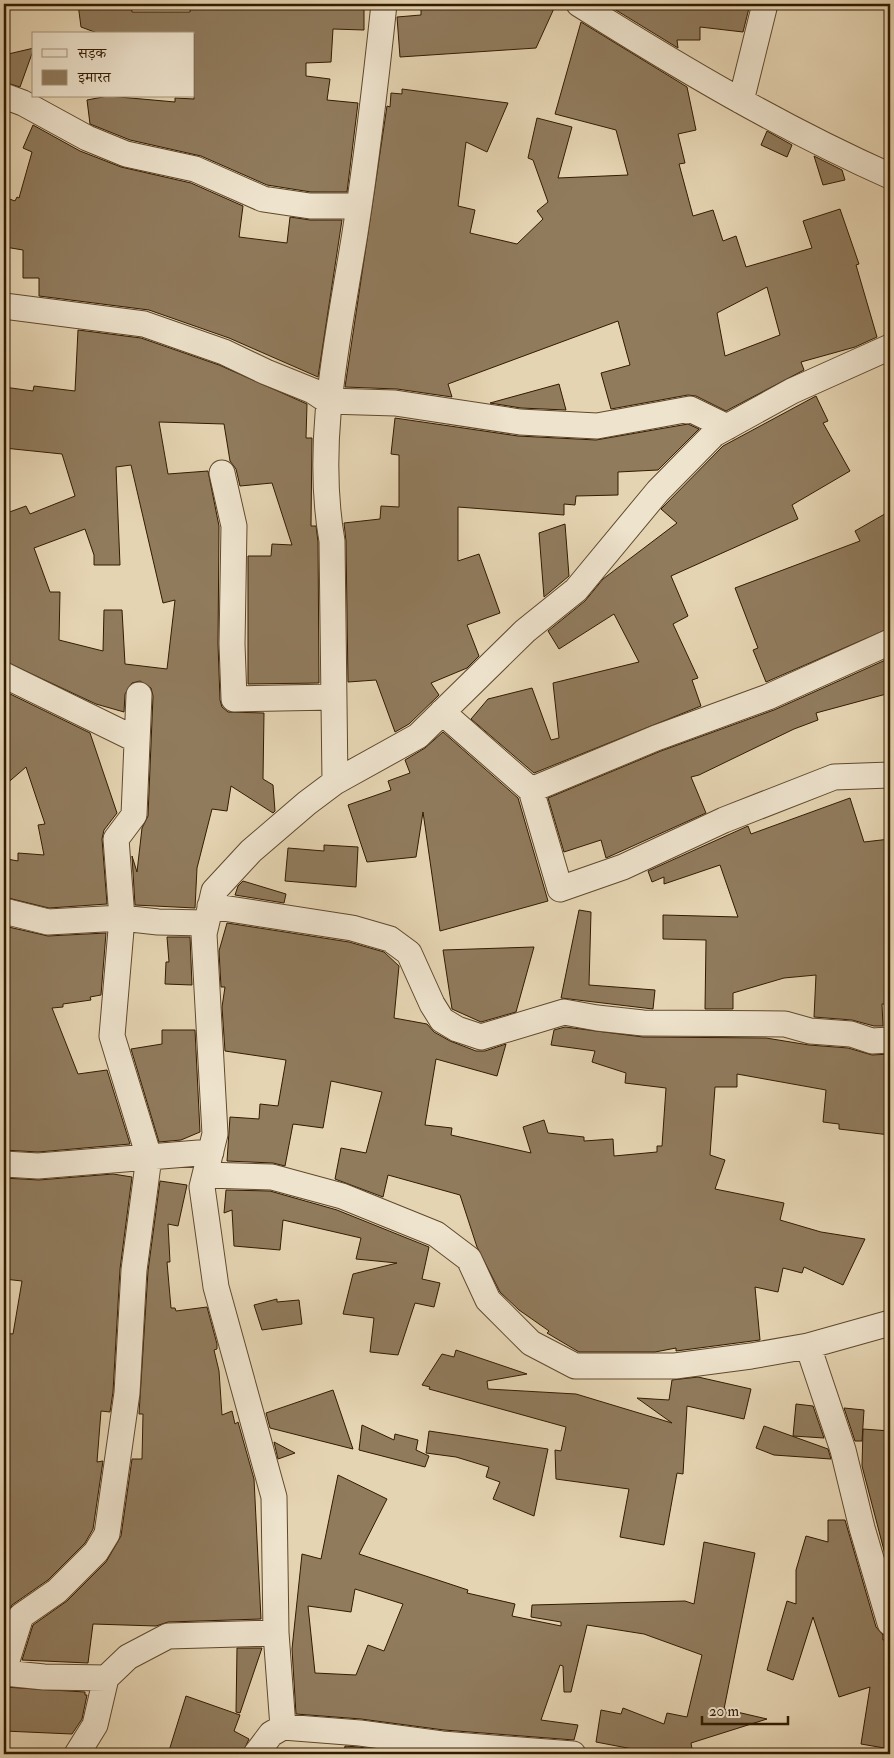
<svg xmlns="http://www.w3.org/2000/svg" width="894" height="1758" viewBox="0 0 894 1758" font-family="'IM FELL Double Pica','Noto Serif Devanagari',serif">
<rect width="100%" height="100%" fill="#e5d4b2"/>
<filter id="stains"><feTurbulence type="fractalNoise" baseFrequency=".004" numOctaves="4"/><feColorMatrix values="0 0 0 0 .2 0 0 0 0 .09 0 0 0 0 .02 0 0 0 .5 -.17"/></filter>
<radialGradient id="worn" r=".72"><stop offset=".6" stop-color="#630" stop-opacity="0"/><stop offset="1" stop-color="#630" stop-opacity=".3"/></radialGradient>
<path fill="#907b5d" stroke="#331b00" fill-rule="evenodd" d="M78,4H131L132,12H190L191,4H306L364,7V30L333,29L331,62L306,63V76L330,79L327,100L358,103L347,192H311L267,185L201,156L130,140L90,124L87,100L108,96L175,102V98L194,99V34H100L81,27Z
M421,4H556L536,48L400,57L397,17L421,15Z
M606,4H750L743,32L700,27V40H677L678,48Z
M581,22L687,87L696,130L678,134L685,163L679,164L693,216L713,210L723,241L736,236L746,267L812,248L803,221L840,209L859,264L856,265L877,337L855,347L801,362L804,370L726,411L696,396L688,395L611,409L601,373L630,365L618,321L448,384L452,397L397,389L345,387L387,106L390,107L391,93L402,94V89L508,103L487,152L466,142L458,206L475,210L470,233L517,244L543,219L537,211L548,202L533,160L528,158L537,118L572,127L558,178L628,175L616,130L555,114ZM767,287L780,335L725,356L717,313Z
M34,48L20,87L4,82V55Z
M33,125L80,151L121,167L191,183L243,206L239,237L287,243L290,217L310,220H342L318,377L229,338L149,310L39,296V278H23V250L5,247L9,222L4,220V197L15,201L17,197L19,198L32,152L23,148Z
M767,131L792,145L787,157L761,145Z
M814,156L842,170L845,180L823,185Z
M78,330L141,338L219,365L307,404L306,438H312L311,526H316L318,542L319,683L248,684V556H271L272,544L292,545L272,483L240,486L236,469L230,461L224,424L159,422L168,474L208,471L219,526L218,644L220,700L222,707L228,712L264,713L263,779L273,785L275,811L273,813L231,786L227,811L212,809L197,868L195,908L135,905L132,856L137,872L142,828L148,816L153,696L151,688L140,681L132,683L125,694L124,712L96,704L4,661V514L26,506L30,514L75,496L62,454L4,448V387L33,391L34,386L75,391ZM131,465L163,603L175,600L167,669L125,664L122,610H104L103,651L59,640L60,592H50L34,548L85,529L94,555V565H120L116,467Z
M559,384L566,410L521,408L490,403Z
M816,396L828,421L823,423L850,471L792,505L798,519L671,576L688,616L673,624L698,678L692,680L701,706L534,773L471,719L488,699L532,688L551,740L559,738L553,683L639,662L614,614L559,649L548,631L585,601L603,579L677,523L661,509L723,446Z
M395,418L518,436L596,440L688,424L699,429L658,470L618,472V495L576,496L575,505L564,504V515L458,507V561L479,554L500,613L467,625L479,656L467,668L431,683L439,695L409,724L395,732L376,680L348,682L346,541L344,523L380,519L381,506L399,507V455L391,454Z
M890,511V628L766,682L753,650L758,648L735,588L860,541L855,531Z
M565,524L569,576L544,597L539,533Z
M890,658V693L816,713L818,720L794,729L699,775L691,777L706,813L606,858L601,840L564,852L548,798L661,751L774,710Z
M4,691L90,733L117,813L104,830L102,839L107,904L49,908L4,897L7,859L18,861V853L44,855L38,825L45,824L26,767L4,786Z
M443,732L518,798L548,901L440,931L423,812L416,857L367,862L348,805L391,790L388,781L410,773L405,760L425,748Z
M850,798L864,842L890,839V1004H882L883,1026H874L852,1020L814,1017L816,975L784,978L733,993V1009H705L706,940L663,939V915L738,917L720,865L664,884V877L652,882L648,871L748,826L751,834Z
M324,845L358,847L356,887L285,881L288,848L324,851Z
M243,881L286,894L284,903L235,895L238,886Z
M579,910L591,912L589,985L655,990L653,1009L561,998Z
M227,923L349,942L384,952L399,966L394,1018L427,1024L434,1032L450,1041L476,1051H485L506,1044L497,1076L436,1059L425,1125L452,1128L451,1135L531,1153L523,1127L544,1120L548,1133L584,1137V1141L613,1139L614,1156L657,1152V1146H662L666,1088L625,1083L626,1073L592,1062L595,1051L551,1045L554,1030L565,1027L643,1037L766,1038L809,1045L848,1048L872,1055L890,1054V1135L839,1129V1124L823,1122L826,1090L737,1074V1087H715L710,1155L725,1160L715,1189L784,1203L780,1220L821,1232L865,1239L843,1285L804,1267L802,1273L783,1268L778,1292L755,1287L760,1340L676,1351V1348L655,1352H579L547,1333L549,1331L519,1310L500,1292L477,1247L460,1195L388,1175L383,1197L335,1179L341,1148L366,1153L382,1092L331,1081L323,1128L293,1124L285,1166L273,1163L227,1161L230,1117L259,1119L260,1104L278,1106L286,1060L225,1051L222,1007L225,987H221L219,951Z
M4,926L48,936L106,933L101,995L90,997L91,1000L63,1004V1007L52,1008L78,1074L107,1070L130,1144L38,1152L4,1150Z
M167,937H190L192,985L165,984L166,962H169Z
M534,947L516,1012L481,1022L452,1009L443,950Z
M162,1030H195L200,1132L181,1140L159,1142L131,1049L162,1044Z
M113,1174L132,1177L120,1269L113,1392L110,1412L101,1411L97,1462L103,1461L93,1529L85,1543L48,1580L12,1605L4,1623V1333L13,1334L22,1281L4,1279V1178L39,1180Z
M160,1181L187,1185L178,1226L168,1224L170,1262H167L171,1308H175L176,1311L207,1307L217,1344V1349L214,1350L219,1371L222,1415L232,1411L235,1424L238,1422L254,1479L261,1619L168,1622L156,1626L93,1624L88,1663L22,1660L33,1625L67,1601L106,1562L121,1536L132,1459H142L143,1414H139L148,1271Z
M226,1190L270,1191L337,1210L429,1247L422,1279L440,1283L434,1307L415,1303L398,1355L370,1352L374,1318L343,1314L353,1274L397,1263L356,1259L361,1238L283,1220L280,1250L234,1246L232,1210L224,1213Z
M277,1299V1302L299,1300L302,1324L262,1330L254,1305Z
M456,1350L527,1374L487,1381L488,1389L576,1394L672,1423L637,1398L669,1400L672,1380L698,1377L751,1389L744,1419L687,1406L683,1474L677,1473L664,1545L620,1537L629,1489L556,1479L555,1450L561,1451L566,1427L429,1389L430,1387L422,1385L442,1354L454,1357Z
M333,1390L353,1449L270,1428L266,1413Z
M796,1404L813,1406L824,1438L793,1436Z
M844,1408L864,1410L862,1441H855Z
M362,1425L394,1440L395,1434L418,1440L416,1450L429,1456L425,1467L359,1450Z
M764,1426L828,1449L831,1459L774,1455L756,1448Z
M863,1429L890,1431V1532H885L886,1558L862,1466Z
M429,1431L548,1449L534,1516L493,1499L500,1482L486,1477L489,1467L456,1457L426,1453Z
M274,1442L295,1453L278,1459Z
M338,1475L387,1499L359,1554L468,1590L467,1593L515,1604L512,1616L561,1626V1622L531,1617L532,1605L685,1601L694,1604L704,1542L755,1553L724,1709L767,1719L691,1743L693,1754H659L596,1742L601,1710L621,1714L623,1708L664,1724L667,1713L687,1717L702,1655L644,1634L587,1625L571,1692H564L563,1666L560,1665L541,1720L578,1725L574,1740L444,1730L361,1719L296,1714L292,1649L302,1554L321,1559ZM355,1589L403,1604L384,1651L368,1645L356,1675L315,1673L308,1606L351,1612Z
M828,1520H845L876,1627L883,1635V1640H890V1749L861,1744L870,1687L839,1697L813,1617L793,1680L767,1670L787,1601L796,1604V1570L806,1536L828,1542Z
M237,1648H262L240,1713L236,1712Z
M4,1687L85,1692V1695H87L82,1719L72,1734L4,1731Z
M186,1696L240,1715L234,1731L249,1739L242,1754H168Z
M345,1746L358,1747L410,1754H344Z"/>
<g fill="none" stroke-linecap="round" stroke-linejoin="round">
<defs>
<path id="street" d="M579,4C679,67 782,128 890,176
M4,96L23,103L87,138L126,154L195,169L263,199L310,206H359
M741,101L765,4
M4,306L144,324L224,352L266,372L313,391L328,401L395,403L520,422L597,426L690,409L727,427
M222,473L234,526L232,644L234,699L334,697
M4,675L137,740
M442,712L531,790L560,889L623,867L724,820L834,777L890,775
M335,782L332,541C314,439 339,334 355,233C367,157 376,80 384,4
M531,790L656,738L768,697L890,642
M210,906L352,928L390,939L409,953L432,1004L442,1020L457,1029L481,1037L564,1012L597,1018L643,1023L785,1024L810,1031L851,1034L872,1041L890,1040
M4,911L48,922L122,918L158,922L205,923
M4,1164L38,1166L211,1152
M205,1175L272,1177L342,1196L436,1234L469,1259L488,1300L531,1343L575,1366H675L751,1356L808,1346L890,1323
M808,1346L843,1450L862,1528L890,1623
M276,1633L283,1727
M4,1670L21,1616L57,1591L96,1552L107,1534L127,1393L134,1270L149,1157L112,1036L122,918L116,839L134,815L139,695
M4,1673L44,1677L106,1678L128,1657L168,1636L276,1633L274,1497L216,1287L202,1187L215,1134L204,934L214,891L251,851L307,803L335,782L418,736L525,631L576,590L658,491L714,434L792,391L890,347
M77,1754L95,1725L106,1678
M256,1754L271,1734L283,1727L360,1733L442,1744L573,1754"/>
</defs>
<use href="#street" stroke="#60492c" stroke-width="27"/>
<use href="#street" stroke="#eee3cd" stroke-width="25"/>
</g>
<rect width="894" height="1758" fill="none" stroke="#e5d4b2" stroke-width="20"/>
<rect x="5" y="5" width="884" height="1748" fill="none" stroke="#331b00" stroke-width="2.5"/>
<rect x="10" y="10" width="874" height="1738" fill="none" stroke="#331b00"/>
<rect x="32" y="32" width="162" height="65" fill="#eee3cd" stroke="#a3937b"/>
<rect x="42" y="49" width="25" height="8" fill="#eee3cd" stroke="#a3937b"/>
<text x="78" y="58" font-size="15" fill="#331b00">सड़क</text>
<rect x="42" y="70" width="25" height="15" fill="#907b5d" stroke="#a3937b"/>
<text x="78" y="82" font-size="15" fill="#331b00">इमारत</text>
<path d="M702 1716v8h86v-8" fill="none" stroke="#331b00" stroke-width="2.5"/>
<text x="709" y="1716" font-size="15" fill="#331b00" stroke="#eee3cd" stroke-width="4" paint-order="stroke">20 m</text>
<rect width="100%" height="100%" filter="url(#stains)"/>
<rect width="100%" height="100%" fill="url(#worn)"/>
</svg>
